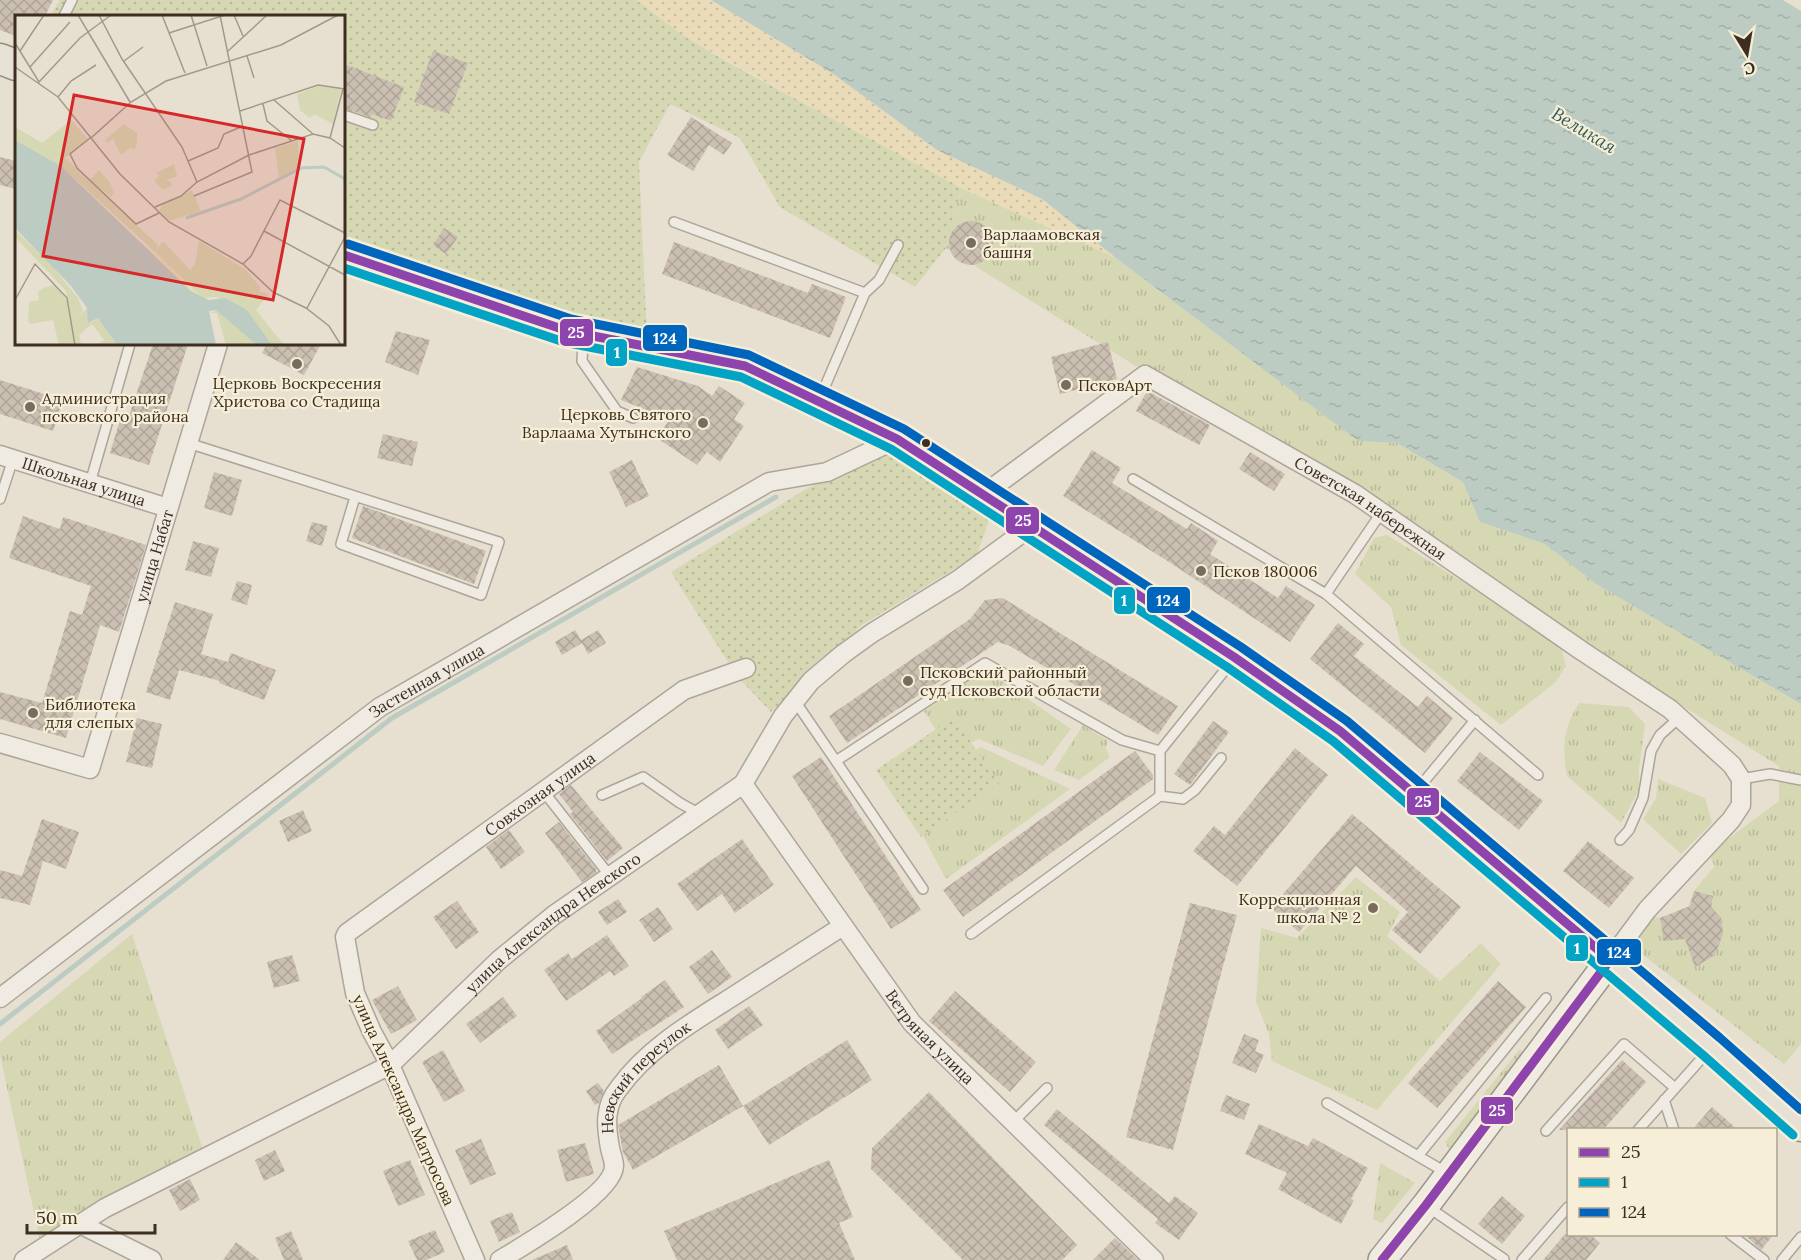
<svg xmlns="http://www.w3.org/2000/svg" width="1801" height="1260" viewBox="0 0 1801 1260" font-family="Lora,serif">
<defs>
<pattern id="grass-tufts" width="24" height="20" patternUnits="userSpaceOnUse" patternTransform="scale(1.5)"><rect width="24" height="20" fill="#d6d7b3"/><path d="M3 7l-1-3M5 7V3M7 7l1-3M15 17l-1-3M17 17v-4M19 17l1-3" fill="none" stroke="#b9b99a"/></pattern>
<pattern id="sand-dots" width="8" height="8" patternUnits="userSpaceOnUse" patternTransform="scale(1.5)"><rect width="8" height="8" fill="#eadcb9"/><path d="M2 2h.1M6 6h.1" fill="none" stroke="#cabd9f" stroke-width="1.8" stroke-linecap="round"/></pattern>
<pattern id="park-dots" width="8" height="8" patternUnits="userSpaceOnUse" patternTransform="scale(1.5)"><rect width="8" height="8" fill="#d6d7b3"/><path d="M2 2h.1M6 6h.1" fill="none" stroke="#b9b99a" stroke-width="1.8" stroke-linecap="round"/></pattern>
<pattern id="water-ripples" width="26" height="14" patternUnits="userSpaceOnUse" patternTransform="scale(1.5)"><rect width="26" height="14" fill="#bcccc2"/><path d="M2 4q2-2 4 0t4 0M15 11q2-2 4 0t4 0" fill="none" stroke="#a2b0a6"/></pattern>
<pattern id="building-cross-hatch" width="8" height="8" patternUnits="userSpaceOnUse" patternTransform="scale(1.5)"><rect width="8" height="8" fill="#cbbfb2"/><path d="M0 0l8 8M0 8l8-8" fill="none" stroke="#afa499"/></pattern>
</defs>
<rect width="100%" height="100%" fill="#e7e0d1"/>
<path fill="url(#grass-tufts)" d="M961,188L1116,258L1358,441L1397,443L1463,482L1480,522L1545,544L1596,584L1801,704V1044L1784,1064L1629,944L1645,920L1655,917L1661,918L1688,907L1694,891L1715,866L1708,854L1779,801V766L946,248Z
M1387,535L1559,641L1566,666L1556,682L1501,725L1401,645L1391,607L1355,574L1374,538Z
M986,670L1071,729L1043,766L979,739L950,752L924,711Z
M1579,703L1629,707L1645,724L1639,769V790L1621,823L1567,776C1562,747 1563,729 1579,703Z
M1083,725L1108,741L1106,749L1110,757L1079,780L1054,770Z
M981,747L1070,789L946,879L901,795Z
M1658,779L1705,798L1712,823L1681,854L1643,819L1656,798Z
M1356,877L1400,912L1387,936L1440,981L1481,943L1501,964L1377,1110L1272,1061L1269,1034L1256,1002L1261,928L1297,938Z
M132,934L203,1150L94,1204L40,1240L0,1055V1042Z
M1520,1049L1526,1056L1452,1154L1445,1142Z
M1380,1163L1415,1183L1382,1223L1373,1219Z"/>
<path fill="url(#sand-dots)" d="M636,0H711L832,73L937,150L1042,199L1116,258L961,188L907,160L687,38Z"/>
<path fill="url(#park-dots)" d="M60,0H636L687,38L731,64L961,188L946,248L915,287L780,207L740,138L670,104L639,162L647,338L427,277L344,239V16H50Z
M897,446L993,509L977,555L862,625L771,712L736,675L671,572L806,489Z
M954,717L999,784L921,837L876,770Z"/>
<path fill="url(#water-ripples)" d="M711,0H1783L1801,11V704L1596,584L1545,544L1480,522L1463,482L1397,443L1358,441L1116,258L1042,199L937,150L832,73Z"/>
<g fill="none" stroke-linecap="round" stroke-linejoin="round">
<path stroke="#bcccc2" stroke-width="5" d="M0,1024L392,718L776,497"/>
</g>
<path fill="url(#building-cross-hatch)" d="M0,0H53L45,16H16V36L0,30Z
M433,51L468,63L449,114L414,102Z
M344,64L404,87L391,121L372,114L371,117L344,108Z
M691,117L732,143L724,155L709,145L693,171L667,155Z
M0,157L16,161V189L0,185Z
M949 243a22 22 0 1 1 44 0a22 22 0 1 1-44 0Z
M444,228L458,237L446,254L433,245Z
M674,242L808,293L812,284L846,297L830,338L662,274Z
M396,331L430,340L418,375L385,362Z
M1108,342L1117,379L1060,394L1051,357Z
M153,344H188L149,465L110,453L120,420L127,422Z
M267,344H321L304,375L262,353Z
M637,367L698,386L712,396L719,386L745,403L734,419L744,426L720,462L707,452L697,465L657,438L670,419L621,400Z
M0,380L63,400L53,431L0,414Z
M1147,391L1210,425L1199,445L1136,411Z
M383,434L418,442L412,466L377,458Z
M1092,450L1121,468L1112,483L1187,529L1191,523L1218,541L1210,554L1278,598L1286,586L1315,605L1290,642L1166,560L1063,496Z
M1250,452L1285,474L1274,491L1239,469Z
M632,460L649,496L626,507L609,472Z
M214,472L242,480L232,516L204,508Z
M363,506L486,551L474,584L352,538Z
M23,516L60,529L63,517L146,545L119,632L100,625L66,738L0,719V692L42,703L70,611L82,615L91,586L9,558Z
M312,522L328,526L322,546L306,541Z
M193,541L219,548L211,577L185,570Z
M237,581L252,585L247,605L231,600Z
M1003,598L1178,706L1158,735L1010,646L998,642L847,743L829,716L970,619L985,600Z
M175,602L213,614L201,654L228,662L231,653L276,670L264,700L219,683L220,681L179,670L170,700L146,692Z
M1338,623L1364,644L1354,656L1418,707L1427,696L1453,718L1425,753L1310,659Z
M575,630L581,640L598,630L606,643L588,654L582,643L562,655L555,642Z
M137,718L162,724L152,768L126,762Z
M1213,721L1229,732L1190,785L1174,774Z
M1295,748L1328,775L1237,886L1193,851L1214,826L1225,835Z
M1135,751L1153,775V779L963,917L943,890Z
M1480,752L1543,801L1519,830L1457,781Z
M821,757L921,910L891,929L792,776Z
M571,785L623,848L607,861L570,814L573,812L559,794Z
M303,810L312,831L288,842L279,821Z
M1352,814L1461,907L1420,954L1392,930L1408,912L1356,866L1299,932L1271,908Z
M42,819L79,832L66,869L43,861L30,905L0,898V870L22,876Z
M559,822L596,869V873L582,882L545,833Z
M509,830L525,852L501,869L486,847Z
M742,839L774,885L735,913L722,894L697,911L677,884Z
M1588,841L1634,878L1609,908L1563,871Z
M1694,891L1713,896L1711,907L1721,918L1723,934L1715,955L1695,967L1685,939L1664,941L1660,918L1690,906Z
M618,899L627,912L607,925L598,912Z
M457,901L479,932L456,949L433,917Z
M1190,903L1237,915L1173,1150L1126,1137Z
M658,907L673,929L654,942L639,920Z
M607,935L629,966L614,976L610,971L566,1001L544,970L568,953L572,959Z
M712,950L732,977L708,994L689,967Z
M292,955L300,981L274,988L267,962Z
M665,980L684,1007L612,1054L596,1031L642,998L641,997Z
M1498,981L1526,1007L1437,1108L1408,1083Z
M398,986L417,1020L391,1034L372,1000Z
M955,991L1036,1062L1010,1092L929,1021Z
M503,997L517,1016L480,1043L466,1024Z
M749,1006L763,1025L728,1049L715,1030Z
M1244,1034L1259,1040L1255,1051L1264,1055L1256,1073L1232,1063Z
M847,1040L872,1080L769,1145L743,1106Z
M443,1050L465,1091L444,1102L422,1062Z
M1622,1060L1646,1082L1603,1130H1559Z
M719,1065L743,1106L633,1170L623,1152L618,1125Z
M598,1083L604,1091L599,1103L595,1105L586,1091Z
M929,1092L1077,1245L1062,1260H963L871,1169L872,1148Z
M1226,1095L1250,1104L1244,1120L1220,1111Z
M1712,1107L1738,1130H1692Z
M1057,1109L1169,1203L1175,1196L1198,1213L1179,1240L1155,1223L1158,1219L1044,1125Z
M1259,1124L1308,1146L1313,1138L1368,1168L1351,1199L1354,1200L1341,1224L1278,1189L1287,1173L1245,1154Z
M481,1139L496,1174L470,1185L455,1150Z
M585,1143L594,1174L566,1182L557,1150Z
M275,1150L285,1171L264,1181L255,1160Z
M410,1160L425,1195L398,1206L383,1171Z
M829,1160L853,1217L839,1223L855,1260H677L664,1231Z
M190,1179L200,1200L180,1211L169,1190Z
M1502,1196L1525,1216L1502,1244L1478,1224Z
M512,1212L520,1232L499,1242L490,1221Z
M435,1230L445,1252L426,1260H417L408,1241Z
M291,1231L303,1260H284L275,1238Z
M1565,1234H1590L1600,1243L1586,1260H1543Z
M1744,1234H1774L1761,1250Z
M1115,1238L1138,1260H1093Z
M236,1242L260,1260H223Z
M567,1245L573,1260H532Z"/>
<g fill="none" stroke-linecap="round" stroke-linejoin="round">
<defs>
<path id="lane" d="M64,16L72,0
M344,115L373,125
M674,222L865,293L820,398
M865,293L879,280L898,245
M583,339L582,361L617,411L633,418
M188,443L499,542L481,595L341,544L355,497
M1133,479L1326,594L1538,775
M90,483L130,344
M0,499L13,459
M1326,594L1381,513
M795,701L923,889
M836,761L985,663L1122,740L1160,751L1233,660
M1741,779L1770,774L1801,780
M1417,790L1475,720
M544,792L610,876
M602,795L643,777L680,803L700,814
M1160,796L1183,799L1195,790L1221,758
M1620,840L1629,830L1643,798L1651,751L1660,735L1680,717
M971,934L1160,796V751
M1664,1100L1674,1130
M1327,1103L1447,1173
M1013,1122L1047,1088
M1638,1130L1710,1049
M1546,1131L1624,1044L1675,1088
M1418,1156L1546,998
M1428,1207L1504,1259
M1730,1234L1764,1260
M1522,1260L1568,1207
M1782,1260L1801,1237"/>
<g id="street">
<path id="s1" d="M0,455L168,508"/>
<path id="s2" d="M984,494L1145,375L1355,494L1582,651L1670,709L1732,765L1741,779V805L1731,820L1647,910L1610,960"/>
<path id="s3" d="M0,743L90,769L218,344"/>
<path id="s4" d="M743,784L912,1023L1154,1260"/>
<path id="s5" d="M0,998L380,707L769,482L827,472L897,439"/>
<path d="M80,1224L152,1260"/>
<path id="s6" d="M24,1260L105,1208L390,1065L499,960L554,915L743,784L783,716L811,681L843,654L872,633L958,580L1033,525"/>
<path id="s7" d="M475,1260L390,1065L372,1032L355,993L345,937L347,933L684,690L746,668"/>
<path id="s8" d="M500,1260C523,1246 614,1193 614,1166C614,1160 611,1154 610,1148C606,1126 604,1106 619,1088C648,1048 691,1023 732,997C769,973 806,950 843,926"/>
</g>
<path id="secondary" d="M1382,1260L1426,1205L1610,960"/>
<path id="primary" d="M0,59L16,65
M344,255L568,331L745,366L897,439L1234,657L1340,731L1712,1047L1801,1126"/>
</defs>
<use href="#lane" stroke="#ada599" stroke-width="12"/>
<use href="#street" stroke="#ada599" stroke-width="21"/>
<use href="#secondary" stroke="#9c958a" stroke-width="30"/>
<use href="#primary" stroke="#928b80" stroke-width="33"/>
<use href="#lane" stroke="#efebe3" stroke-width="9"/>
<use href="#street" stroke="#efebe3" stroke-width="18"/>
<use href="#secondary" stroke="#efebe3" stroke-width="27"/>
<use href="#primary" stroke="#e6e1d4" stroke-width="30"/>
<defs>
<path id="bus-1" d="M344,255L568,331L745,366L897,439L1234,657L1340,731L1610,960
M1382,1260L1426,1205L1610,960"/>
<path id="bus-2" d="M344,268L564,342L741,377L891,449L1227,667L1333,741L1704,1056L1793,1135"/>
<path id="bus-3" d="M348,244L571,319L749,355L904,429L1241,647L1347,721L1720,1038L1801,1110"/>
</defs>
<use href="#bus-1" stroke="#f7eed8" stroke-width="14"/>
<use href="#bus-2" stroke="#f7eed8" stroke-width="14"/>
<use href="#bus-3" stroke="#f7eed8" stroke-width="14"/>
<use href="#bus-1" stroke="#8e44ad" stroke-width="9"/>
<use href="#bus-2" stroke="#03a3c5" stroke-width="9"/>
<use href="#bus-3" stroke="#0065bd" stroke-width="9"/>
</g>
<g fill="#786c5e" stroke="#f7eed8" stroke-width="2">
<circle cx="971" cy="243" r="6"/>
<circle cx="297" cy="364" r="6"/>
<circle cx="1066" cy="385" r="6"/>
<circle cx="30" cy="407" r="6"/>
<circle cx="703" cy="423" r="6"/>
<circle cx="1201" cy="571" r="6"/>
<circle cx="908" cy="681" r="6"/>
<circle cx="33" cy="713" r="6"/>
<circle cx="1373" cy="908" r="6"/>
</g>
<circle fill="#3d2e20" stroke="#f7eed8" stroke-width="2" cx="926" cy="443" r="5"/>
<g text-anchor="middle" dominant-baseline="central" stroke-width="4.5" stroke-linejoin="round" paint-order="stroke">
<g font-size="16" fill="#3d2e20" stroke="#f7eed8" text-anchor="start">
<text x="983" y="234">Варлаамовская<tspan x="983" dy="18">башня</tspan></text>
<text x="297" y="383" text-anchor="middle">Церковь Воскресения<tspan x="297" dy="18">Христова со Стадища</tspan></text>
<text x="1078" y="385">ПсковАрт</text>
<text x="42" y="398">Администрация<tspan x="42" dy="18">псковского района</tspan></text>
<text x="691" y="414" text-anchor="end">Церковь Святого<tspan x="691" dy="18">Варлаама Хутынского</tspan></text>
<text x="1213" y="571">Псков 180006</text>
<text x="920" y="672">Псковский районный<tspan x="920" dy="18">суд Псковской области</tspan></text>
<text x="45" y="704">Библиотека<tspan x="45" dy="18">для слепых</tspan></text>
<text x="1361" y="899" text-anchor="end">Коррекционная<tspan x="1361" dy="18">школа № 2</tspan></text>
</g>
<g font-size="16" fill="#3d2e20" stroke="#f7eed8">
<text stroke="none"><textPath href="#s1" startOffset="88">Школьная улица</textPath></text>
<text stroke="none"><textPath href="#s2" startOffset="462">Советская набережная</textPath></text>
<text stroke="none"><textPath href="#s3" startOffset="316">улица Набат</textPath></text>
<text stroke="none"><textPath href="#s5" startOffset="532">Застенная улица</textPath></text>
<text stroke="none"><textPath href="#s7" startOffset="592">Совхозная улица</textPath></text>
<text stroke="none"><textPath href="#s6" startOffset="632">улица Александра Невского</textPath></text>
<text stroke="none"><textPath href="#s4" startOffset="315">Ветряная улица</textPath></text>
<text stroke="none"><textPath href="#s8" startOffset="255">Невский переулок</textPath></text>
<text transform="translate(404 1100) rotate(66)">улица Александра Матросова</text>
</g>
<g font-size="18" font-style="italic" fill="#2f5d5a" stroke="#f7eed8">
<text transform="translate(1584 130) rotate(31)">Великая</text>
</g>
</g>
<g transform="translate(15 15)">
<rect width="330" height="330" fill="#e7e0d1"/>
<path d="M56,105L73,124L50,143L143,230L140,237L46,151L0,125V112L27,128ZM109,109L122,118V126L120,135L115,133L106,140L98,124L92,128L90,125ZM283,126L284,152L264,163L260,133ZM159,149L162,161L150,166H155L157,171L148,175L139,166L144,161L150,165L141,158ZM84,155L95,168L99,178L96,182L75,165ZM40,270L52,286L60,330H44L38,305L15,309L13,306L14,287L24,285L23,277L30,272ZM72,293L75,308L83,303L102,330H81L89,325L77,309L64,320L62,303Z" fill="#d6d7b3"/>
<path d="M0,215L36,250L63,283L68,295L62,303L66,330H61L51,276L0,222Z" fill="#d6d7b3"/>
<path d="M122,225L166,259L188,283L176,276Z" fill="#eadcb9"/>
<path d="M304,71L326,74L318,109L299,99L295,103L285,95L282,79ZM177,175L186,196L154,206L144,196L147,190ZM148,226L175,255L180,249L184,226L230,254L246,273L244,276L254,279L241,295L269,330H257L232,295L201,282L188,283L140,237ZM202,295L238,324L242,330H211L202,298H195Z" fill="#d6d7b3"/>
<path d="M0,125L46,151L176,276L194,285L210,283L232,295L257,330H242L201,295L194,296L201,330H102L83,303L73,308L72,293L56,271L0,213Z" fill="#bcccc2"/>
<path fill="none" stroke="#bcccc2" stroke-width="3" d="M171,203L226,184L286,153L309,152L330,164"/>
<path fill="none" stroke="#a3998a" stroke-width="1.5" d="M63,0L115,87M84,0L107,44L167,132L182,167M147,0L170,58M176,0L192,51M219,0L228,21M154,18L210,0M0,28L24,67L65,23L96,0M5,36L29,0M212,37L252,0M232,41L239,63M109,46L128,32M0,52L43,82L105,159L154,207L228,249L258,277L291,293L314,311L326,330M15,52L55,7M43,82L56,66L81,50M259,85L298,119M248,89L252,106L277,126M225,96L303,70L330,74M75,123L55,139L62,153L121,209L144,198M76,123L116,87L151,66L266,30L323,0M315,123L328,74M173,146L203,133L209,119L228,111M179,181L237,157L205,0M140,192L166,181L182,167L234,140L298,119L315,123L330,133M249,216L330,260M228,249L236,241L265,185L330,218M0,285L20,249L52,283L60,330M292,293L330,222"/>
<path fill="#d62828" fill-opacity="0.15" stroke="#d62828" stroke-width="3" d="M59,80L289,124L258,285L28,241Z"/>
<rect width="330" height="330" fill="none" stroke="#3d2e20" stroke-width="3"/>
</g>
<g stroke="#f7eed8" stroke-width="2">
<rect x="559" y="318" width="35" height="29" rx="6" fill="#8e44ad"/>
<rect x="642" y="324" width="46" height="28" rx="6" fill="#0065bd"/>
<rect x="605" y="338" width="23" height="29" rx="6" fill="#03a3c5"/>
<rect x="1005" y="506" width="35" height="29" rx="6" fill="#8e44ad"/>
<rect x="1146" y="586" width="45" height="28" rx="6" fill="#0065bd"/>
<rect x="1113" y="586" width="23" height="29" rx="6" fill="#03a3c5"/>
<rect x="1406" y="787" width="34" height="29" rx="6" fill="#8e44ad"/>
<rect x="1565" y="934" width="24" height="28" rx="6" fill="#03a3c5"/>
<rect x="1596" y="938" width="46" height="28" rx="6" fill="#0065bd"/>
<rect x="1480" y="1096" width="34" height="29" rx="6" fill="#8e44ad"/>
</g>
<g font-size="16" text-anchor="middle" font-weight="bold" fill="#fff">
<text x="576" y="338">25</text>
<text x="665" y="344">124</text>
<text x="617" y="358">1</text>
<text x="1023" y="526">25</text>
<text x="1168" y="606">124</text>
<text x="1124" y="606">1</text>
<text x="1423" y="807">25</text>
<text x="1577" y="954">1</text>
<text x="1619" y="958">124</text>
<text x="1497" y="1116">25</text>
</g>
<rect x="1567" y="1128" width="210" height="108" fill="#f7eed8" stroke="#ada18e" stroke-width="1.5"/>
<rect x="1579" y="1148" width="30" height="9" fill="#8e44ad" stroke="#ada18e" stroke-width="1.5"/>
<text x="1621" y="1158" font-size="18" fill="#3d2e20">25</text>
<rect x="1579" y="1178" width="30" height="9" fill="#03a3c5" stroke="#ada18e" stroke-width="1.5"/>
<text x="1621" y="1188" font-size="18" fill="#3d2e20">1</text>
<rect x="1579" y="1208" width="30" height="9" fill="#0065bd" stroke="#ada18e" stroke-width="1.5"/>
<text x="1621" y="1218" font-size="18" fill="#3d2e20">124</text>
<g transform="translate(1747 54) rotate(169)" stroke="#f7eed8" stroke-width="4.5" paint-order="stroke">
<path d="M0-4.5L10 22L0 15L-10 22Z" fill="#3d2e20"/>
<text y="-9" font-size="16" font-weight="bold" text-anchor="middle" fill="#3d2e20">С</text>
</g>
<path d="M27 1224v9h128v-9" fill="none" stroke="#3d2e20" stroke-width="3"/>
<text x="36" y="1224" font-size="18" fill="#3d2e20" stroke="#f7eed8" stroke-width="4.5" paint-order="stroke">50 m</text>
</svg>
